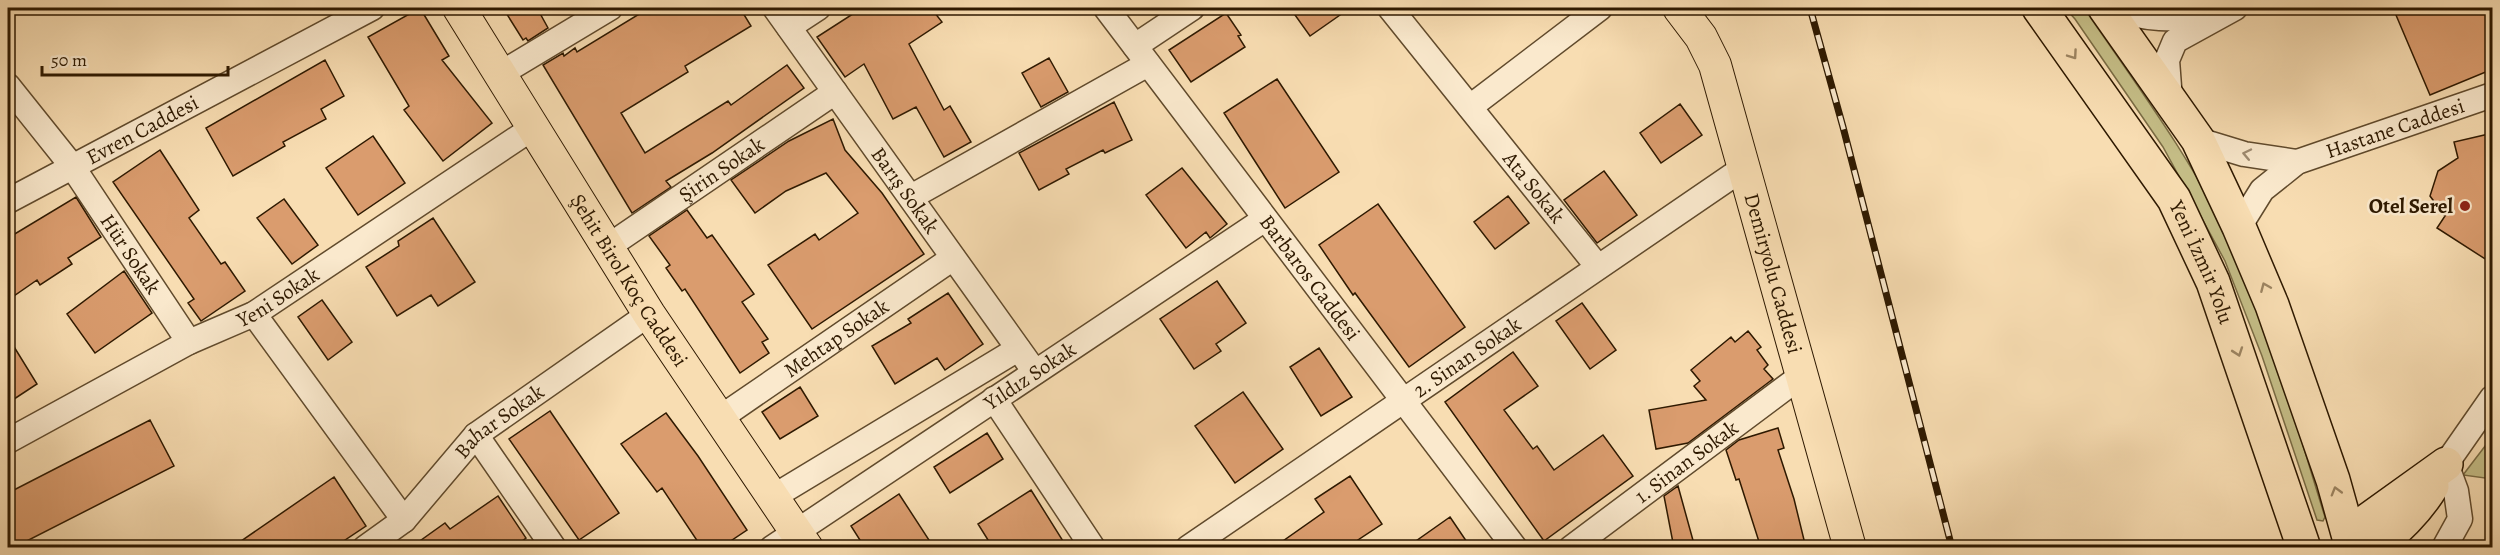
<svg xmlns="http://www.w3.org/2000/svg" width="2500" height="555" viewBox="0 0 2500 555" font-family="Alegreya,serif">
<rect width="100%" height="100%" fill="#f8ddb2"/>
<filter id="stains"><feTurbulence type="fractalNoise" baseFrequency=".00333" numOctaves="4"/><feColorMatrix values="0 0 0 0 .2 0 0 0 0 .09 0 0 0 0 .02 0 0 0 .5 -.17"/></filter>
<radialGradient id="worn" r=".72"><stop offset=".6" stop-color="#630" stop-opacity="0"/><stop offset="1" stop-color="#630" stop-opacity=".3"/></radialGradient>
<path fill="#c5be87" stroke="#7a6c44" stroke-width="1.5" d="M2065,8H2083L2086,11C2136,84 2194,162 2231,242C2271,329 2296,425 2325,517L2323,521L2317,520L2262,356L2225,261L2163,147L2075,19Z
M2492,437V479L2463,475Z"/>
<path fill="#da9c6e" stroke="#2e1900" stroke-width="1.5" d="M420,8L449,56L442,60L492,123L443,161L404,110L409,106L368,37Z
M503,8H537L548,28L528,41L526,38L523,40Z
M649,8H740L751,26L685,66L688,72L621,113L645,153L728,101L731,105L787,65L804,88L712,153L666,181L671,187L632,213L543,65L563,53L564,56L575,48L577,52Z
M862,8H931L942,22L909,44L944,110L950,106L971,142L944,157L916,107L893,119L864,64L845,77L817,37Z
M1290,8H1350L1310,36Z
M2393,8H2493V69L2430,95Z
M1226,13L1241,35L1238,36L1245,47L1191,82L1169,50Z
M1049,58L1068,92L1041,107L1022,73Z
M325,60L344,96L321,109L326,119L283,142L285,146L233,176L206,128Z
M1277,79L1339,172L1285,208L1224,113Z
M1114,102L1132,140L1105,153L1103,150L1066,169L1069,174L1039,190L1019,153Z
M1680,104L1702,135L1661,163L1640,133Z
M833,119L845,150L882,193L924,254L812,329L768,265L815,234L819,240L858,213L826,173L786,191L755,213L731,180L789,141Z
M2493,133V264L2437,228L2445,216L2430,196L2438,171L2458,158L2454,142Z
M373,136L405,183L358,215L326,168Z
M160,150L199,210L189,218L221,264L225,262L245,291L201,321L188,303L194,299L113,182Z
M1182,168L1227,224L1210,238L1206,232L1186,248L1146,195Z
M1604,171L1637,215L1597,243L1564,200Z
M1508,196L1529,223L1495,249L1474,222Z
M76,197L101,237L68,258L72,264L40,285L37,280L8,300V238Z
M284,199L318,245L292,264L257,218Z
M1378,204L1465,327L1409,367L1355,293L1353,295L1319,245Z
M687,210L707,238L712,235L754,294L742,302L768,339L762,342L769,353L740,373L685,289L682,291L666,268L670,265L649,236Z
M433,218L475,282L438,306L431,295L397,316L366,267L399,246L398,241Z
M124,271L152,313L95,353L67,314Z
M1217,281L1246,323L1216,344L1221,351L1194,369L1160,319Z
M948,293L983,344L945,370L937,358L895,384L872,346L911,323L908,319Z
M322,300L352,342L328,360L298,317Z
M1582,303L1616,350L1590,369L1556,321Z
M1748,331L1761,347L1757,350L1768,365L1764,369L1773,379L1688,443L1656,449L1649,410L1706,400L1694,386L1700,381L1691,370L1731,337L1735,342Z
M8,337L37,384L8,403Z
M1319,348L1352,397L1321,416L1290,367Z
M1513,352L1538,386L1504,410L1533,449L1537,446L1554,470L1603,435L1633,476L1544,541L1445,402Z
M800,387L818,416L780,439L762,412Z
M1243,392L1283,449L1235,483L1195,426Z
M550,411L619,513L579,540L509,439Z
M666,413L698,456L747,530L720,548H702L662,488L657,492L621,444Z
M150,420L174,466L13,548H8V493Z
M1778,428L1784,448L1778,450L1794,499L1806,548H1761L1739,479L1736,480L1726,450L1739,440Z
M987,433L1003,459L950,493L934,467Z
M1350,476L1382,524L1358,540L1363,548H1273L1324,512L1315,499Z
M334,477L366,526L333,548H231Z
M1678,486L1694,544L1674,548L1664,496Z
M1031,490L1063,541L1053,548H993L978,524Z
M899,494L929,540L918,548H865L851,526Z
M498,496L526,538L513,548H410L445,523L450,529Z
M1450,517L1471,548H1406Z"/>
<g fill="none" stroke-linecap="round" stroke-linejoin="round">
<defs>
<g id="minor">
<path id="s1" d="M775,8L1035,372"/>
<path id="s2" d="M1106,8L1515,548"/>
<path id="s3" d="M1390,8L1598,267"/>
<path d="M2111,8C2144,20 2175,20 2209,16"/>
<path d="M789,27L818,8"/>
<path d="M1135,46L1192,8"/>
<path d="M500,74L610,8"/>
<path id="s4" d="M8,86L72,166L189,342"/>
<path d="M2170,100L2167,60L2175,41L2235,8"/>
<path d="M1470,107L1600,8"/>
<path d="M2198,140L2244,154L2297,162"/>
<path d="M911,197L1148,64"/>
<path id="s5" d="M8,201L372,8"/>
<path id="s6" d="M2239,227L2262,190L2297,162L2492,95"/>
<path id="s7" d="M609,246L835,92"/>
<path d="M254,314L404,520"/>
<path d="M994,399L1093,548"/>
<path id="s8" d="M720,418L953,258"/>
<path d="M476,435L554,548"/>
<path id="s9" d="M8,441L189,342L254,314L534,127"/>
<path d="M773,497L1018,349"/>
<path id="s10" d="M365,548L404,520L476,435L649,314"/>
<path id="s11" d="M772,548L1265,219"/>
<path id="s12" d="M1188,548L1745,167"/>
<path id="s13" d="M1571,548L1801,376"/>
<path d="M2444,548L2460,519L2456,491L2446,464L2492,398"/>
</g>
<g id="major">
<path id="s14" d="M459,8L649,314L807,548"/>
<path id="s15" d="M1679,8L1701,37L1715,65L1850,548"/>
</g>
<g id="highway">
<path id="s16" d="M2039,8L2174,199L2213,282L2304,548"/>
<path d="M2105,8L2198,140L2239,227L2272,305L2333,480L2352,548"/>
<path d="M2358,548L2361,525L2446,464"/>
<path d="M2374,548C2397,530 2417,511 2432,486"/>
</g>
</defs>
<use href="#minor" stroke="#604a2c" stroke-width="27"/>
<use href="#major" stroke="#2e1900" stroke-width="34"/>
<use href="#highway" stroke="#2e1900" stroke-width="36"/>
<use href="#minor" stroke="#fae9cd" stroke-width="24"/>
<use href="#major" stroke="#f8ddb2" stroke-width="32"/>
<use href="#highway" stroke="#f8ddb2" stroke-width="33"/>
<defs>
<path id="rail" d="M1810,8L1843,127L1952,548"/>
</defs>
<use href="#rail" stroke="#2e1900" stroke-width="7"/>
<use href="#rail" stroke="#fae9cd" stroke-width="4.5" stroke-dasharray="14" stroke-linecap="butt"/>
</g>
<defs><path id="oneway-chevron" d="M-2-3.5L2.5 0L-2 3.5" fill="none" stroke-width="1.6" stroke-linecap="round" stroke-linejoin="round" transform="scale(1.5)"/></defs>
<g stroke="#9d8562">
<use href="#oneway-chevron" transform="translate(2073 55) rotate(55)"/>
<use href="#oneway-chevron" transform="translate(2265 287) rotate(-113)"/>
<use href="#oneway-chevron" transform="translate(2238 352) rotate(71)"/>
<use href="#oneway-chevron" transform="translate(2336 491) rotate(-106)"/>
</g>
<use stroke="#9e8b71" href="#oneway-chevron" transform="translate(2247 154) rotate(-168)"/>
<circle fill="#8f2418" stroke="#fae9cd" stroke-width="2" cx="2465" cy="206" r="6"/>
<g text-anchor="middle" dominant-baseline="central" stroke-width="5" stroke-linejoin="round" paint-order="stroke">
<g font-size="21" fill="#2e1900" stroke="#fae9cd">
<text stroke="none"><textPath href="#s6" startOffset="192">Hastane Caddesi</textPath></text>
<text stroke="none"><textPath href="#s5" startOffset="152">Evren Caddesi</textPath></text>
<text stroke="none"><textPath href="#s7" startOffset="136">Şirin Sokak</textPath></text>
<text stroke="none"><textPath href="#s3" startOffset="230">Ata Sokak</textPath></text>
<text stroke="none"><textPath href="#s1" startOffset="224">Barış Sokak</textPath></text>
<text stroke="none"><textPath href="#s4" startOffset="208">Hür Sokak</textPath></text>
<text stroke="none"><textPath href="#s16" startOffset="303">Yeni İzmir Yolu</textPath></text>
<text stroke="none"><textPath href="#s15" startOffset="284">Demiryolu Caddesi</textPath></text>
<text stroke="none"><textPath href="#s2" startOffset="338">Barbaros Caddesi</textPath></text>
<text stroke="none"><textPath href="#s14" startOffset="321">Şehit Birol Koç Caddesi</textPath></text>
<text stroke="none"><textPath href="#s9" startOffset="306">Yeni Sokak</textPath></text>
<text stroke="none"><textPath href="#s8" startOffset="141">Mehtap Sokak</textPath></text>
<text stroke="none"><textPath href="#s12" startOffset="338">2. Sinan Sokak</textPath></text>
<text stroke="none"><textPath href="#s11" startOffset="310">Yıldız Sokak</textPath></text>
<text stroke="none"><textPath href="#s10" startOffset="186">Bahar Sokak</textPath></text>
<text stroke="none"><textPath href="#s13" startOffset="144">1. Sinan Sokak</textPath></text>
</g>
<g font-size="21" font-weight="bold" fill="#2e1900" stroke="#fae9cd" text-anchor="end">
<text x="2453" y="206">Otel Serel</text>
</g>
</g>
<rect width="2500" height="555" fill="none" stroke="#f8ddb2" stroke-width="30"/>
<rect x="9" y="9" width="2482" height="537" fill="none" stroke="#2e1900" stroke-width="3"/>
<rect x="15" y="15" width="2470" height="525" fill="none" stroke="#2e1900" stroke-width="1.5"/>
<path d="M42 66v9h186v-9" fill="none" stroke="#2e1900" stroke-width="3"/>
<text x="51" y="66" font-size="18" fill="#2e1900" stroke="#fae9cd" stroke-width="4.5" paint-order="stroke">50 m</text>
<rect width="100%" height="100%" filter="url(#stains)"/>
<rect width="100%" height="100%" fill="url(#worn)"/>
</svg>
